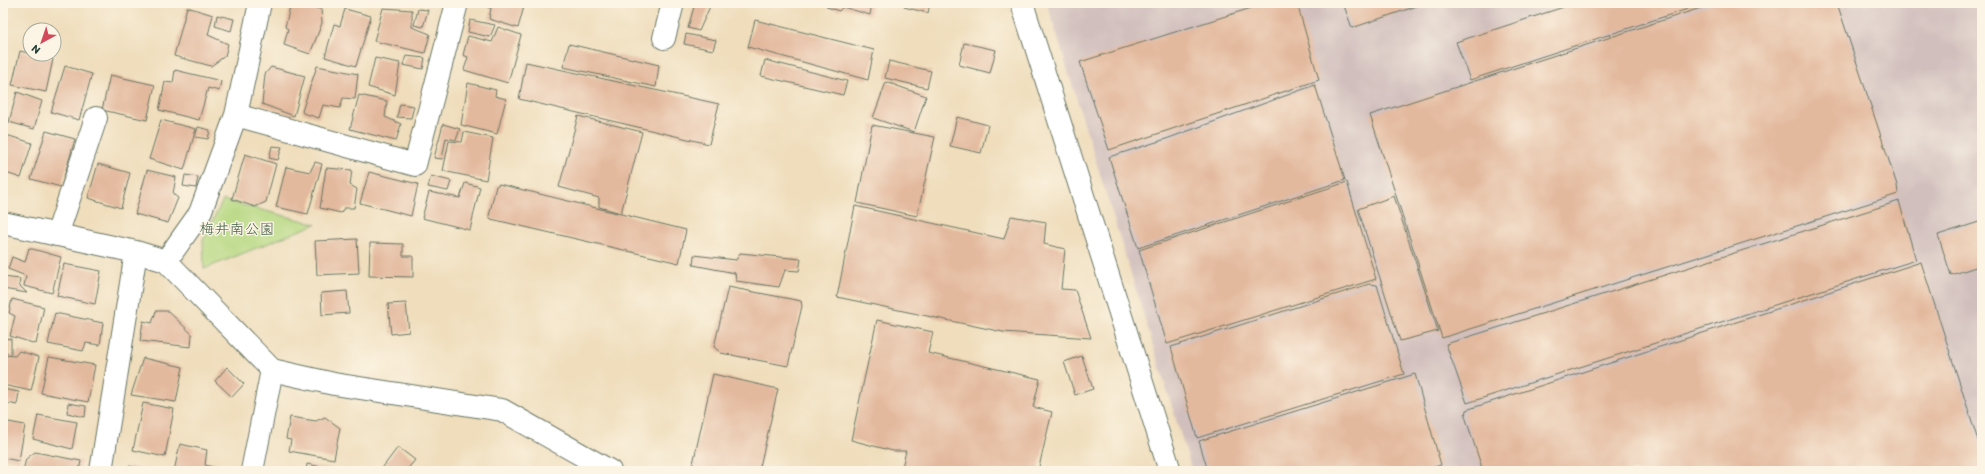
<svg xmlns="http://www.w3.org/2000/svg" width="1985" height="474" viewBox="0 0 1985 474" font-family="Itim,'Klee One',sans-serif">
<rect width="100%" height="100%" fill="#fcf5e5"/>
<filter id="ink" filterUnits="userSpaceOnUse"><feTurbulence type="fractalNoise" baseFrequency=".025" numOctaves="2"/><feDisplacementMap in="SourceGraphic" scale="8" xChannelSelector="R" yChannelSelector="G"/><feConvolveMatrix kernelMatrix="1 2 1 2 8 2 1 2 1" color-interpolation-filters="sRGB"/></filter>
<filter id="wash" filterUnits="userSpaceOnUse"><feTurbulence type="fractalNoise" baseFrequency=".012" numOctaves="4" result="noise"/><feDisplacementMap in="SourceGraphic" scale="16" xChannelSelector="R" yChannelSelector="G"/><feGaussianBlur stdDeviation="0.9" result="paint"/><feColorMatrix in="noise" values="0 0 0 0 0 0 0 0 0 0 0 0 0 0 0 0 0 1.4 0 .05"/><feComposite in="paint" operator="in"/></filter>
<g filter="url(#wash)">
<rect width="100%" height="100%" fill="#efddbb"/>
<path fill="#d1bfbd" d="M1047,3H1982V471H1192Z"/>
<path fill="#b6d881" stroke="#6a8a5a" d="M223,200L316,224L204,269L203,240Z"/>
<g id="blocks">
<path fill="#e3b99e" d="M291,3L321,9L322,23L310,54L284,45L288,29L285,27Z
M482,3H525L518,28L489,19L491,8L481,5Z
M695,3L711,4L699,31L688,28Z
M827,3H872L870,15L843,7L839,11L827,7Z
M905,3H930L928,13L904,7Z
M1267,3H1297L1319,80L1109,150L1080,62Z
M1343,3H1426L1352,28Z
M1576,3H1706L1470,80L1456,42Z
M1716,3H1837L1897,185L1898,194L1442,338L1370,115Z
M187,7L213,15L208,35L228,44L225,56L211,66L174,56Z
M383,8L412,10V27L430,34L425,53L374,41Z
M345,9L371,16L356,66L325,57L334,24L340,26Z
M418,9L428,10L423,27L414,25Z
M217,15L234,19L231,31L215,26Z
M470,20L495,25L490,37L468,32Z
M755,20L874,50L868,80L748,47Z
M498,27L521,35L508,83L464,70L468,57L463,55L468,36L492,42Z
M686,34L716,40L713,50L684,44Z
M964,43L996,50L990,73L959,65Z
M569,44L659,65L656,87L563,67Z
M20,51L53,59L46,92L12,85Z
M406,56L425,58L423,69L403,65Z
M375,58L400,63L395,95L368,87Z
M765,60L847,81L843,95L761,76Z
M889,61L931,71L927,88L885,78Z
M526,62L719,104L709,144L519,99Z
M65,66L92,74L79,120L51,112Z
M317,66L358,74L355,99L343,98L340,108L323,105L319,118L303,113L302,111Z
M271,67L305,76L294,116L262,104L265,74Z
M175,70L221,81L219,91L208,88L199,120L159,110L165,82L173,83Z
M110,75L155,85L147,120L102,110Z
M886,82L926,96L914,132L873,118Z
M468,83L496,90L495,96L506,99L497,134L461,125Z
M1315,85L1345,180L1138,248L1109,157L1166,139Z
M17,92L42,101L34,129L9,122Z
M359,95L387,101L385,117L401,124L396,141L350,129Z
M400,104L414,106L411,118L397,117Z
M578,116L642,132L621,213L599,207V198L559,187Z
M957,117L988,125L981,153L950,146Z
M161,120L196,129L184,170L149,159Z
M443,124L460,129L456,140L446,138L442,159L434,158Z
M872,125L935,137L917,216L857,203Z
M198,127L210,130L208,139L195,137Z
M46,131L75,139L61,187L31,179Z
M464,132L493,138L486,180L443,171L449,141L462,142Z
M3,134L32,143L21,178L3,172Z
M272,146L282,147L278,160L269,158Z
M245,154L276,164L266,202L255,207L232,199Z
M315,162L322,164L308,214L276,207L286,167L310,172Z
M98,164L130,173L121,208L88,198Z
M326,168L352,170L350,185L357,189L354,208H344L341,213L320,208Z
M147,170L176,177L173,194L178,198L168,223L135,214Z
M369,172L418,184L411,216L360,203Z
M185,175L198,177L196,188L183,186Z
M431,176L451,181L448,191L428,187Z
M1347,182L1376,279L1167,344L1139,250Z
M465,183L480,187L470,230L422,218L429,192L460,198Z
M499,184L686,230L679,263L491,219L489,216L496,186Z
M1394,196L1438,331L1400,341L1358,209Z
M1899,201L1916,260L1467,403L1446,344Z
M855,206L1004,239L1011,216L1046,222L1044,244L1065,249L1061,289L1075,290L1091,338L1003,332L837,297Z
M1982,221V265L1951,275L1938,235Z
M357,239L359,273L317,275L315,241Z
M370,243L403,244V256H413V277L369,276Z
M29,248L61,257L52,293L24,286L26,276L8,269L12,257L25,262Z
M740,253L801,259L799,271L785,270L779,287L736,281L735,273L693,265L694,255L736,260Z
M1921,262L1982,453V471H1483L1465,416L1466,410Z
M64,264L101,271L95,304L57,296Z
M3,277L20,279L19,285L27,293L3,289Z
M1369,284L1377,285L1404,374L1197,438L1171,347Z
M728,287L801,301L802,306L788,366L721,353L714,347Z
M347,291L349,313L322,315L321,293Z
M12,299L44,307L36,344L10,336L15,316L9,313Z
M406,303L409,332L391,334L388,304Z
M156,311H168L192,334L191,347L140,341L143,321L152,323Z
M55,313L103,323L100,345L86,343L83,351L48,344Z
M877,320L933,332L928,353L1040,379L1033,407L1052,412L1038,471H901L906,451H893L851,440Z
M3,338L11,339V354L3,352Z
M19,351L39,357L31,391L3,385L4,355L15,356Z
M1082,356L1093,389L1075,395L1064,362Z
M49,357L95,365L88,402L41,393Z
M143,358L183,367L176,402L131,395Z
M227,367L244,384L232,397L215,381Z
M713,374L778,389L759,471H706L692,468Z
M1415,374L1441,465L1422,471H1208L1199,441Z
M3,389L19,392L17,405L3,402Z
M68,403L86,406L85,417L67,413Z
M143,403L174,409L165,457L133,450Z
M38,415L77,422L72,449L33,439Z
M290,417L316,421L325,417L340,428L334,459L289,451L291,440L286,439Z
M3,421L25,425L19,461L3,458Z
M180,444L207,450L205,465L221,469V471H174Z
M398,447L415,460L406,471H380Z
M35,452L81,461L79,471H23L26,459Z
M307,464L337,470V471H306Z
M129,466L147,470V471H128Z"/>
</g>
</g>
<g filter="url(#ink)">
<use href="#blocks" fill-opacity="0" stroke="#687563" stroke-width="1"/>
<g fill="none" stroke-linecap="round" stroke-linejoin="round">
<defs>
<path id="minor" d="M1022,3L1170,471
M664,38L673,3
M236,115L415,165L457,3
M3,223L136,252L166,261L272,370L334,384L502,410L610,471
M57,235L96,118
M166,261L200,213L236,115L260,3
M101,471L136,252
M252,471L272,370"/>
</defs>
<use href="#minor" stroke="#687563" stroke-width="24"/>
<use href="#minor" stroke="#fff" stroke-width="22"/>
</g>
</g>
<g text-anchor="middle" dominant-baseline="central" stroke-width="3" stroke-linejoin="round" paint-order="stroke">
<g font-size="15" fill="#3d5c43" stroke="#fcf5e5">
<text x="237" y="229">梅井南公園</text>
</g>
</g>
<rect width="1985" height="474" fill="none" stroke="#fcf5e5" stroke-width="16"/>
<g transform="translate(42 42) rotate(220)"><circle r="19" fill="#fcf5e5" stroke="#a4ab9e"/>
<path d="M0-3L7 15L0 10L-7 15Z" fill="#d1495b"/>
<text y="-6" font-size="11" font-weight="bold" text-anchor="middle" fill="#1f3d34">N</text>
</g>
</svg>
